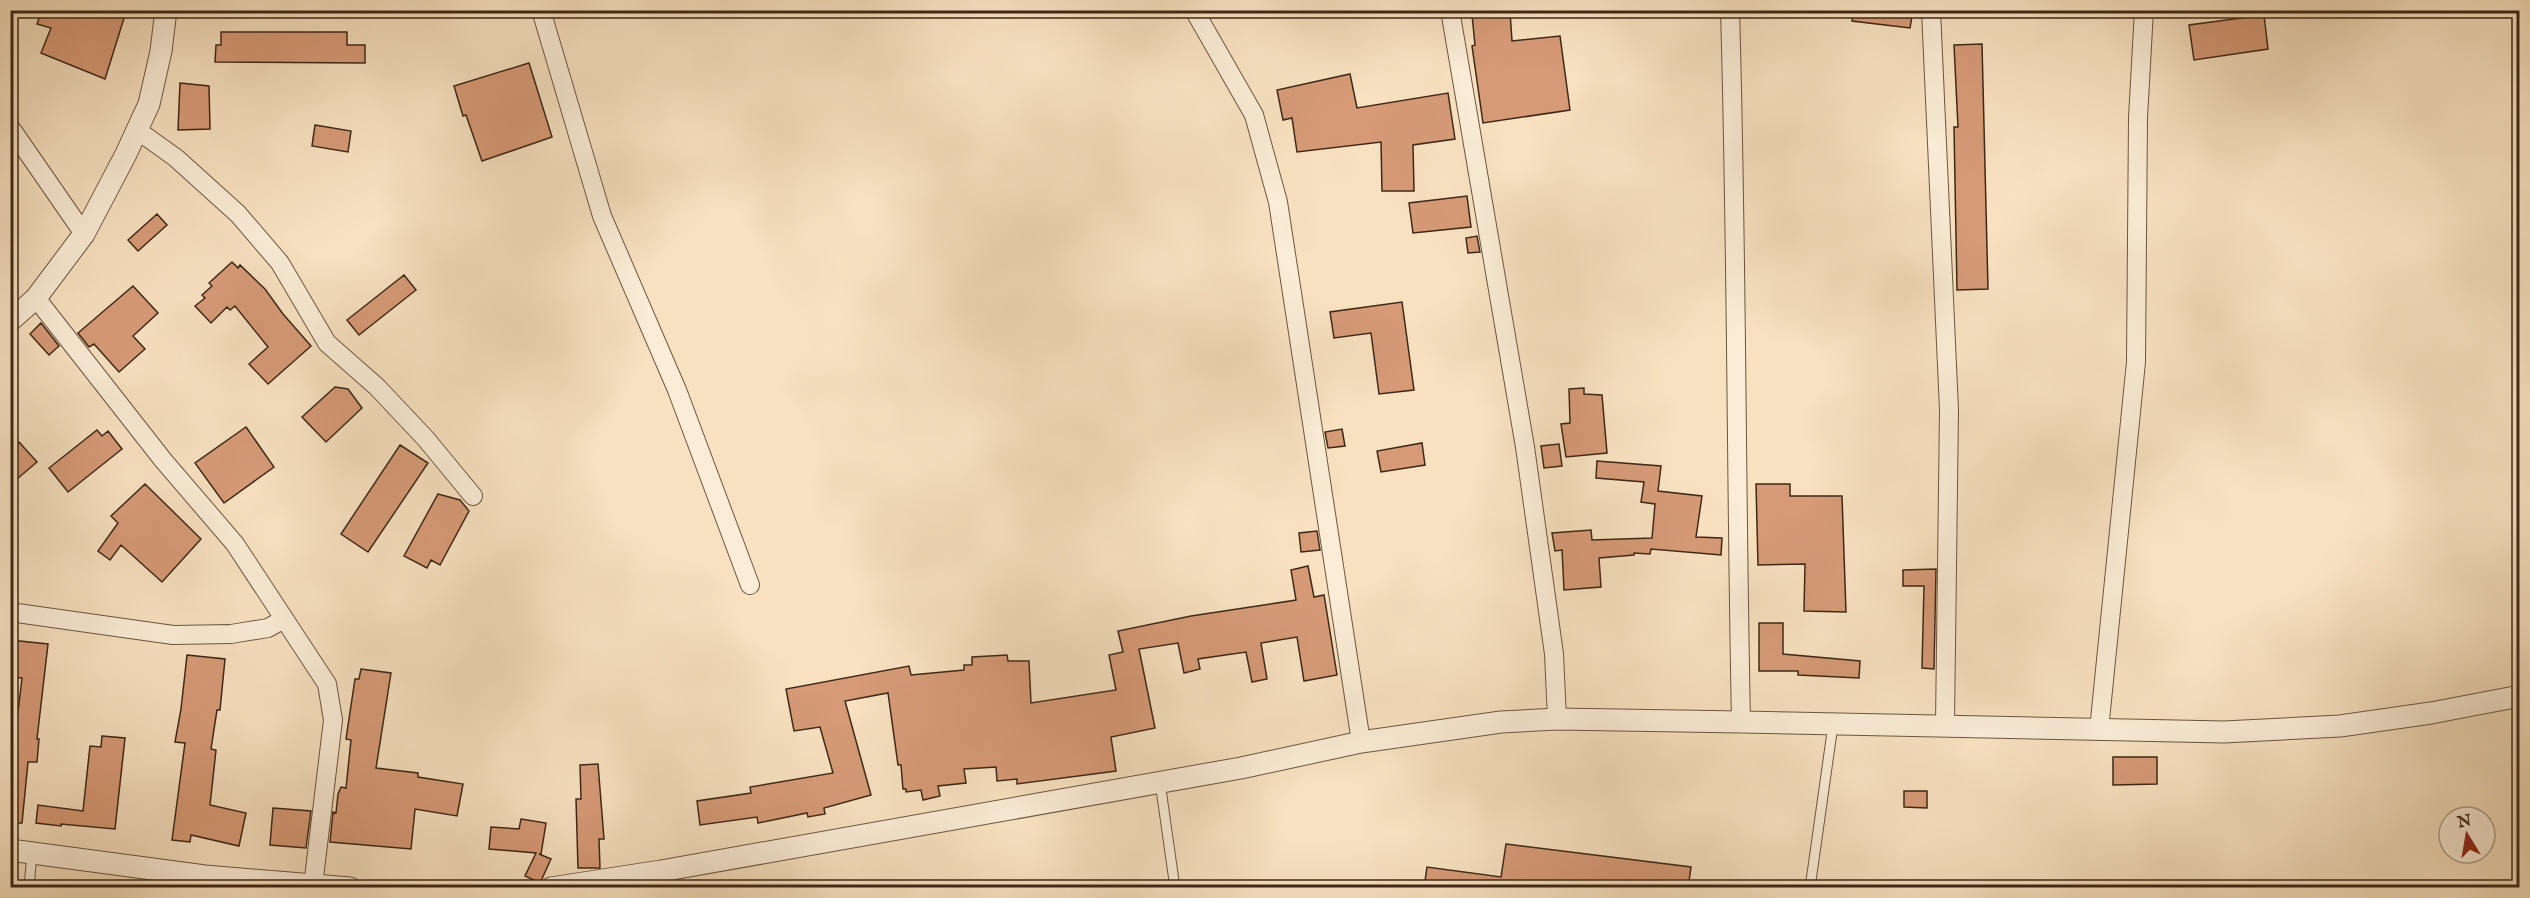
<svg xmlns="http://www.w3.org/2000/svg" width="2530" height="898" viewBox="0 0 2530 898" font-family="'IM FELL English',serif">
<rect width="100%" height="100%" fill="#f7e1c0"/>
<filter id="stains"><feTurbulence type="fractalNoise" baseFrequency=".00333" numOctaves="4"/><feColorMatrix values="0 0 0 0 .2 0 0 0 0 .09 0 0 0 0 .02 0 0 0 .5 -.17"/></filter>
<radialGradient id="worn" r=".72"><stop offset=".6" stop-color="#630" stop-opacity="0"/><stop offset="1" stop-color="#630" stop-opacity=".3"/></radialGradient>
<path fill="#d69a77" stroke="#3e2816" stroke-width="1.5" d="M42,10H109L125,15L105,79L41,53L51,28L37,24Z
M1853,10H1913L1910,28L1852,21Z
M1510,12L1512,41L1560,36L1570,110L1483,123L1472,46L1475,45L1472,15Z
M2264,15L2268,49L2194,60L2189,25Z
M221,32H347V45H365V63L215,62L216,45H221Z
M1982,44L1988,289L1957,290L1954,127H1958L1954,45Z
M529,63L552,137L482,161L466,115L463,116L454,86Z
M1350,74L1357,108L1448,93L1455,139L1413,145L1414,191H1382L1381,142L1297,152L1292,118L1283,120L1277,90Z
M180,83L209,86L210,129L178,130Z
M315,125L351,131L348,152L312,146Z
M1467,196L1471,227L1413,233L1409,203Z
M157,214L167,225L138,251L128,240Z
M1477,236L1480,252L1468,253L1466,238Z
M232,262L238,268L240,265L265,289L283,314L311,346L268,384L249,364L268,347L235,306L230,310L227,307L211,323L195,306L205,298L202,295L212,286L209,283Z
M404,275L416,290L359,335L347,320Z
M133,286L158,313L133,336L145,349L119,372L94,344L89,347L78,333Z
M1402,302L1414,390L1379,394L1371,333L1334,338L1330,312Z
M41,323L59,346L49,355L30,334Z
M335,387L348,389L362,408L326,442L302,417Z
M1584,388V394L1602,395L1607,453L1566,457L1561,424L1570,423L1569,389Z
M246,427L274,467L224,503L195,463Z
M1342,429L1345,446L1328,448L1325,432Z
M97,430L102,436L108,431L122,449L68,492L49,468Z
M19,442L37,462L10,485V450Z
M1422,443L1425,465L1381,472L1377,451Z
M1559,444L1562,466L1544,468L1541,446Z
M400,445L428,463L368,552L341,534Z
M1597,461L1661,466L1658,491L1702,496L1696,537L1722,538L1721,555L1651,549L1650,554L1634,553V555L1599,558L1601,587L1564,590L1562,550L1555,551L1552,533L1591,530L1592,540L1652,538L1655,504L1641,502L1644,482L1596,478Z
M145,484L201,539L162,582L121,545L110,560L98,551L118,523L111,516Z
M1756,484H1790V496H1842L1846,612L1804,611L1805,564L1758,565Z
M438,494L460,500L469,511L440,565L431,560L427,568L404,556Z
M1317,531L1320,550L1301,552L1299,533Z
M1308,566L1314,597L1324,595L1337,675L1304,681L1297,637L1261,643L1267,679L1252,682L1246,652L1198,659L1200,669L1184,673L1178,643L1139,649L1155,728L1111,737L1116,771L1017,784V779L997,781L996,767L964,769L966,783L938,786L940,796L923,800L921,790L906,792V789H903L901,765H898L888,693L845,701L871,795L824,808L825,814L808,817L807,813L758,823L757,817L700,825L697,801L751,793L750,787L833,773L820,727L794,731L786,689L909,666L911,675L964,670V665H972V657L1007,655L1008,661H1029L1031,703L1116,690L1109,655L1123,652L1118,631L1191,616L1296,600L1291,570Z
M1936,569L1934,669L1922,668L1924,586H1903V570Z
M1759,623H1783V654L1860,661L1859,678L1798,675V671H1759Z
M10,640L48,644L37,739H39L37,762H28L22,823H10V736L15,737L22,678L10,677Z
M187,655L225,659L220,710H217L211,749L216,750L210,805L246,813L239,846L191,835L190,842L172,840L185,743L175,742L181,709Z
M361,669L391,673L376,768L418,773V777L463,784L457,816L415,809L411,849L330,842L333,812L336,813L338,794L341,787L346,788L351,740L346,739L355,679H359Z
M102,736L125,738L115,829L61,824V826L36,823L38,805L83,811L90,746L101,747Z
M2113,757H2157V784L2113,785Z
M598,764L604,839H599L600,868H578L576,799H581L580,765Z
M1904,791H1927V808L1904,807Z
M273,808L311,811L306,848L270,845Z
M521,819L546,823L541,854H539L551,859L540,883L525,876L536,853L489,849L491,827L519,829Z
M1506,844L1691,867L1688,888H1424L1427,867L1501,877Z"/>
<g fill="none" stroke-linecap="round" stroke-linejoin="round">
<defs>
<path id="service" d="M1160,782L1174,881L1172,888
M29,888L32,853
M1810,888L1833,725"/>
<path id="minor" d="M541,10L602,216L677,390L750,585
M1194,10L1254,115L1278,202L1361,742
M1450,10L1525,447L1554,654L1557,719
M1730,10C1737,247 1736,485 1741,722
M1931,10L1949,410L1945,724
M10,127L84,234
M137,130L176,158L238,214L280,263L327,343L377,387L426,439L473,496
M36,298L163,460L235,544L327,684L333,720L313,886
M10,612L173,635L231,634L268,628L284,619
M2099,730L2136,362L2138,118L2144,10"/>
<path id="tertiary" d="M10,321L36,298L84,234L126,154L149,104L161,51L166,10
M10,850L205,876L350,888
M551,888L661,871L1241,768L1361,742L1501,722L1557,719L1741,722L2224,732L2340,726L2431,713L2520,696"/>
</defs>
<use href="#service" stroke="#6c5640" stroke-width="11"/>
<use href="#minor" stroke="#6c5640" stroke-width="20"/>
<use href="#tertiary" stroke="#6c5640" stroke-width="23"/>
<use href="#service" stroke="#faecd6" stroke-width="9"/>
<use href="#minor" stroke="#faecd6" stroke-width="18"/>
<use href="#tertiary" stroke="#faecd6" stroke-width="21"/>
</g>
<rect width="2530" height="898" fill="none" stroke="#f7e1c0" stroke-width="36"/>
<rect x="12" y="12" width="2506" height="874" fill="none" stroke="#3e2816" stroke-width="3"/>
<rect x="18" y="18" width="2494" height="862" fill="none" stroke="#3e2816" stroke-width="1.5"/>
<g transform="translate(2467 835) rotate(349)"><circle r="28" fill="#faecd6" stroke="#af9e89" stroke-width="1.5"/>
<path d="M0-4.5L10 22L0 15L-10 22Z" fill="#8f2418"/>
<text y="-9" font-size="16" font-weight="bold" text-anchor="middle" fill="#3e2816">N</text>
</g>
<rect width="100%" height="100%" filter="url(#stains)"/>
<rect width="100%" height="100%" fill="url(#worn)"/>
</svg>
